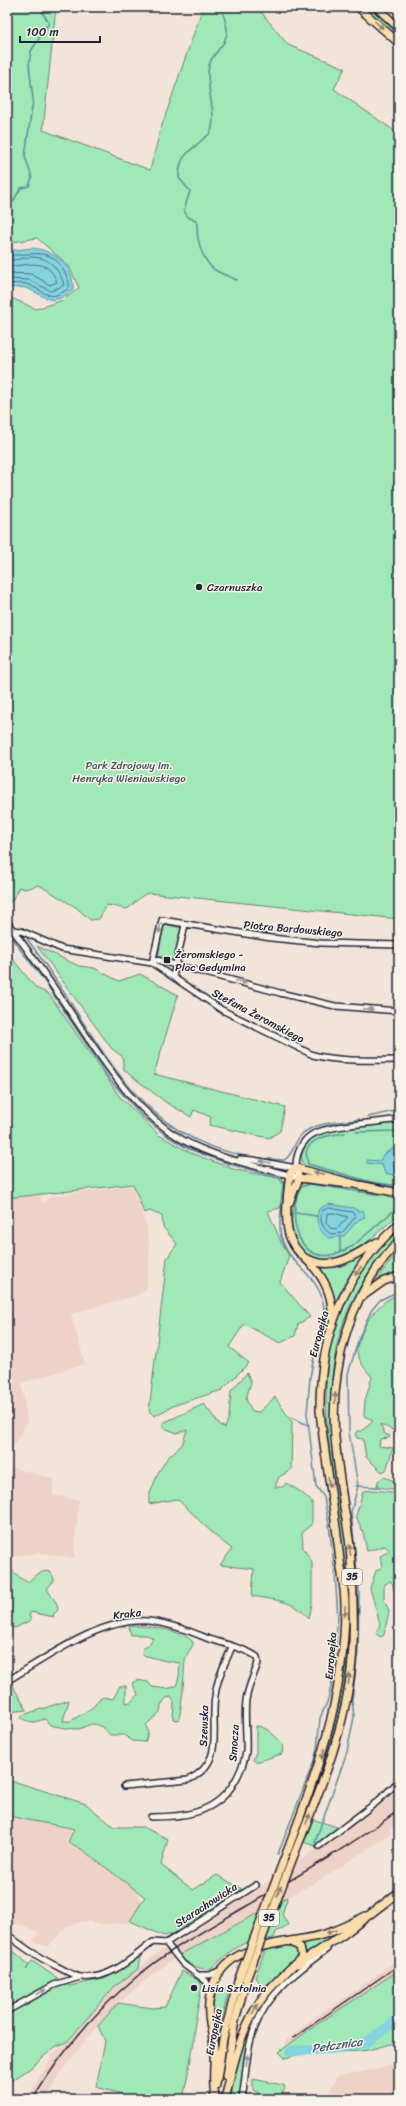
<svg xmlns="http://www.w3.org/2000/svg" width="406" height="2106" viewBox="0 0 406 2106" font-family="Sriracha,sans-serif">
<rect width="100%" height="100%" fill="#f3e4d9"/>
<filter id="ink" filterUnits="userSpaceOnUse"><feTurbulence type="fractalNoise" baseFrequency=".025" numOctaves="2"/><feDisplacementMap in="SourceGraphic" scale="8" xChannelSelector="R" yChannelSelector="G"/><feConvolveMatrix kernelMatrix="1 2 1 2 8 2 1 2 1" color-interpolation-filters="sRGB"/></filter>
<g filter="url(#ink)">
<path fill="#eed2c7" d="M132,1186L147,1227L150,1255L146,1290L135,1296L71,1314L85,1364L22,1383L27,1422L7,1459V1198L40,1195L43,1203L51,1196Z
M7,1466L54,1479L53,1495L79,1500L74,1558L42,1553L10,1556L7,1560Z
M399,1786V1822L389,1830L392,1833L325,1877L170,1961L118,2003L79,2048L58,2077L46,2099H27L53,2054L67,2042L114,1987L160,1951L185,1937L378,1808Z
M7,1810L72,1830L66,1843L104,1862L134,1886L142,1904L135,1923L102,1924L84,1921L67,1926L48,1947L33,1942L38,1932L22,1925L7,1923Z
M399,1958V1975L288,2049L284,2042L315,2017L329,2007L331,2008Z
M399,2061V2099H325L337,2076L379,2069Z"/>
<path fill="#a0e8b6" stroke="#618578" d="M12,7H56L43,130L150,170L161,128L203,7H257L288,45L345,68L334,89L399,134V919L148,893C139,896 135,904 127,909L107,905L99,919L90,920L77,908L39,885L25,889L19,887L13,899L7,905V296L36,309L63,300L79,288L69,266L37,238L7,243V18Z
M364,7H371L399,32V38Z
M164,924L181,928L174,960L158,956Z
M37,946L79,966L94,968L119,981L140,974L178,995L154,1074L285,1107L280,1131L269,1138L209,1125L211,1117L194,1110L191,1117L164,1101L124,1070L122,1056L112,1049Z
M7,952L36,988L49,994L120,1097L159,1135L191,1153L236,1170L279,1178L283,1184L280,1208L268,1211L281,1242L289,1256L280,1282L310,1317L298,1324L295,1336L280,1343L244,1324L229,1347L249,1363L222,1390L175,1405L154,1416L149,1411L167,1258L177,1244L163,1227L162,1216L150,1211L144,1213L133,1184L7,1198Z
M399,1123V1189L306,1168C302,1164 301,1159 302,1154C304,1147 309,1140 315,1137C331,1128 379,1125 399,1123Z
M303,1182H312L399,1196V1214C383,1227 359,1253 340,1259C333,1261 325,1260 318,1259C289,1252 289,1221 295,1198C296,1192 298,1185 303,1182Z
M399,1230V1236C288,1349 345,1464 350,1598C353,1673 334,1747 306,1816C300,1831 295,1849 287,1861C313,1795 340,1729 345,1657C348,1621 346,1583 342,1547C328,1427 296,1324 399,1230Z
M399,1249V1273L374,1283Z
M365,1252L336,1300H335L316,1264C338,1267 346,1263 365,1252Z
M399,1294V1433L380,1424L385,1434L390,1436L389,1438L380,1439L379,1446L393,1448L386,1470L382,1472L366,1457L363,1439L357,1438L355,1434L357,1431H362L373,1420L364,1416L365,1401L372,1377C365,1369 359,1362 357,1351C356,1347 358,1343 360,1339C366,1318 379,1302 399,1294Z
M247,1373L251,1382L246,1399L252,1411L259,1412L275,1397L292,1422L291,1470L279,1477L275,1487H283L286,1483L301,1492L312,1502V1525L302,1533L303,1548L312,1562V1604L309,1619C296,1600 273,1600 252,1596L254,1569L220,1565L232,1549C213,1536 195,1515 177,1499L149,1504V1496L158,1473L168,1457L182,1445L187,1430L177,1433L164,1428L163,1423L204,1404L219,1424L225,1428L229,1417L231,1391Z
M384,1477L399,1483V1490L377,1487L378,1481Z
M374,1490L399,1493L397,1508H399V1589L394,1591L393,1584L390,1581L384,1585V1600L389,1611L384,1635L381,1637L376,1634L380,1624L370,1588L376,1571L382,1567L380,1556L390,1551L385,1546L367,1551L363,1532L356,1516L363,1491Z
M7,1567C16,1571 19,1580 28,1582C35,1575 51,1563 54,1580L47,1589L57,1604L58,1610L53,1615L54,1617L31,1612L29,1615L31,1620L15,1628L7,1626Z
M134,1626C149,1626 183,1630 193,1642C194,1648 185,1653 185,1661C184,1671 182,1715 178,1720L173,1719L174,1702L171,1697L166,1698L161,1705L160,1712L146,1725L148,1733L145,1742L131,1741L125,1735H110C104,1727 96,1721 86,1726C83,1727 81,1729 78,1729C69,1729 58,1727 50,1725L45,1719L31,1723L21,1718L23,1715L69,1700L63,1721H71L93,1707L99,1699L104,1697L113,1699L120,1686H126V1703L131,1702L138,1694L132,1683L137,1680L148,1682L152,1687L167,1689L176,1686L179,1677L180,1663L166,1661L143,1655L142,1649L148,1646L153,1638L147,1635H131L129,1627Z
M11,1683L27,1710L7,1712V1686Z
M256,1726C267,1726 276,1737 283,1744L282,1754L256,1762L253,1760L256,1752Z
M7,1782H16L86,1804L114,1827H143L168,1839L161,1865L193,1890L217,1875L242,1889L175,1933L164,1936L130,1921L145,1897L81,1849L68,1842L74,1829C52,1823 29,1822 7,1815Z
M312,1819L340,1828L316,1846L303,1842Z
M288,1897L282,1914L288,1925L276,1932L274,1938L245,1943L231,1951L211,1969C198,1970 187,1964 179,1955Z
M333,1935L334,1937L305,1955L302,1942Z
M7,1945L29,1965L26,1970L32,1961L69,1986L104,1979L140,1956L138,1969L114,1987L67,2042L55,2047L28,2070L7,2083Z
M288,1945H292L298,1950L297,1958L263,1988L260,1986L259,1981L255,1978L265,1950Z
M399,1970V2046L397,2043C385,2044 374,2050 361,2051C335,2053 310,2050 285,2058L279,2052L310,2029Z
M182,1971L200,1981L202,1986L194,2028V2042L183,2099H140L96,2087L105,2041L98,2026L118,2003L153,2008L165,2007Z
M217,1987L229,1990L219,2031L217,2052L212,2012Z
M249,2029H252L241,2099H231L236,2061Z
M253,2079L283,2085L285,2088L281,2097L269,2099L253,2090Z"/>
<path fill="#84d4e0" stroke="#5d8d9e" d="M32,248C54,250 75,266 73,290C50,307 50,298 28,289C22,286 14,289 7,287V251Z
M392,1149H399V1176L385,1173L382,1165L367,1163V1160L380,1161L383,1155Z
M328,1204L353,1208L359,1211L363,1210L365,1217L358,1220L344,1236L329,1238C319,1232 314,1220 319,1209Z"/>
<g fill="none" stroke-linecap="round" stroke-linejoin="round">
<path stroke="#49697d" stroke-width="1" d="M7,255C28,257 50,244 64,271C67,276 70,282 69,288C49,303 47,292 29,285C23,282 14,284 7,284
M7,260C16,261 24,257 33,257C49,257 60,270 64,285L51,291L29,280L7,279
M7,266C27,267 47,255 57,282L50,285L31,274L7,273
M329,1208L352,1212L356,1216L342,1233L331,1234C322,1229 319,1220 322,1211Z
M334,1213L348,1217L337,1229L330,1228L326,1222L327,1214Z"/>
<path stroke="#5d8d9e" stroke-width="1.5" d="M221,7C222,14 228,24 227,31C227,45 213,52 209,65C204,85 219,116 210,133C208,136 203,138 201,141C186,154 179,157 179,178L190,191L184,210L187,216L197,222C196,237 201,260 215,270C222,274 230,277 237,280
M7,205L12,203L21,188L29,186L32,178L25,156L33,100L29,65L31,51L49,23L39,7
M7,932L43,979L110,1080L142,1116L167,1136L189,1149L229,1164L282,1179C288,1187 276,1220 281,1236C289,1268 320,1272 324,1308L310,1377L307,1413L316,1486L324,1497L329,1525L335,1573L338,1617L332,1681L328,1700L320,1718L317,1749L314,1761L278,1854
M27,939C105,1041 134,1155 284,1160C293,1156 294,1141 302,1134C316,1121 342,1123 360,1119
M368,1117L399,1110
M356,1132L399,1131
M345,1133C332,1135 311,1136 306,1152L308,1164L371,1182L399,1186
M389,1197L399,1200
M296,1213L317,1216
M340,1238V1252C299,1270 285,1216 301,1187L310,1184L382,1195
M340,1252L353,1246L399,1206
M399,1260L395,1266H399
M292,1418L308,1425
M355,1486L377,1487
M315,1842L347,1752L354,1717L352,1700L358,1652L359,1592L351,1512L358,1486L349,1432L348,1374L360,1335L371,1311L380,1300L399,1291"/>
<path stroke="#84d4e0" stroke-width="10" d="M291,2051L331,2049L365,2043L399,2019"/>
<defs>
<path id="minor" d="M7,922C30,953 52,984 73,1016C105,1063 133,1111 183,1140C217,1159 262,1167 299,1178C299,1173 296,1170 296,1166C296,1154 302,1140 313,1134C329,1125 378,1123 399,1119
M13,930L21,931L62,949L152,963L222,1010L313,1055C341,1062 370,1060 399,1060
M153,959L280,993L335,1006L399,1011
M152,963L162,920L271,938L321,943L399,945
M173,977L185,925
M240,1159L253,1160L296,1168
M7,1681C48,1657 99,1618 148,1621C169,1623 190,1631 209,1639C222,1643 248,1649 257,1657L258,1663C254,1675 248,1687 246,1700C244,1717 247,1735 246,1752C244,1765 239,1775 232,1786C213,1814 183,1817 151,1817
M124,1786L188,1780C226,1762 210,1730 215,1696C217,1679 225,1663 232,1647
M319,1846L378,1801L399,1781
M7,1934C22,1947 38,1957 56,1966C63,1969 73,1976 81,1977C109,1981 133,1957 153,1942L166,1943L183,1964L206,1981L211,1992
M166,1943L256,1885
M201,1975H210L221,1970
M7,2011L54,1985L80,1977
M242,2099C246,2076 246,2049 255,2027C268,1992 298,1971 327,1949"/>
<path id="major" d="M358,7L399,43
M376,7L399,28
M359,1185L399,1193
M289,1203L299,1178L349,1184
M308,1259C333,1272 356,1254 377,1242
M363,1296L384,1281L399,1276
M332,1317C333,1296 325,1279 311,1264C303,1256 295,1250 291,1240C283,1223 288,1191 290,1173L296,1168L362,1186
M294,1855C321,1788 350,1719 353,1646C354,1612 353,1579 350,1546C345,1510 338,1474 335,1437C330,1367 349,1293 399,1241
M283,1862C316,1777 345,1698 345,1606C345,1591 342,1575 340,1561C335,1510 325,1461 320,1411C319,1339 344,1271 399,1224
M298,1964L343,1935L399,1892
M226,2076L234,2025L246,1980
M216,2085L223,2039L238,1981
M215,2097C212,2080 215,2064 214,2048C213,2033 207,2018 209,2002C216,1943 273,1946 318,1936C335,1932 351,1923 366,1916
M225,2099C234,2061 242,2023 267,1992C278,1979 290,1969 302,1957L300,1947L290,1941"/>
</defs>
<use href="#minor" stroke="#22223b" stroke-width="8"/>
<use href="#major" stroke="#22223b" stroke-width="10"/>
<use href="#minor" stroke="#f7f3e8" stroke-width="5"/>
<use href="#major" stroke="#faddab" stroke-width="7"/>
<path stroke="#22223b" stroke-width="1.5" d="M293,2038L399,1965
M33,2099C60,2054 93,2013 134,1979C168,1950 207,1929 245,1907C298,1876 350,1846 399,1810"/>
<defs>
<path id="major-bridge" d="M246,1980L294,1855
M238,1981L283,1862"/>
</defs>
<use href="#major-bridge" stroke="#22223b" stroke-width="10" stroke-linecap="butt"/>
<use href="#major-bridge" stroke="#faddab" stroke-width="7"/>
</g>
<defs><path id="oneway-solid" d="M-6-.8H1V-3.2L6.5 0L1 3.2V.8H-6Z"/></defs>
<g fill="#8e8073">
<use href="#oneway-solid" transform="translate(379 25) rotate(42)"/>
<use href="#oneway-solid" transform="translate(319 1173) rotate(-167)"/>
<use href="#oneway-solid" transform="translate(358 1271) rotate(124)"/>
<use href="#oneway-solid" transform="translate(335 1398) rotate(-88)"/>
<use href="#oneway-solid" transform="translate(329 1482) rotate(81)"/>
<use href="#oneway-solid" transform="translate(350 1550) rotate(-96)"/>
<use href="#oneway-solid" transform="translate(345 1611) rotate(91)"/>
<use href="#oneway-solid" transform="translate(349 1679) rotate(-82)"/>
<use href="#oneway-solid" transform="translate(323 1754) rotate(107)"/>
<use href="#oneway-solid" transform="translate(308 1819) rotate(-68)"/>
<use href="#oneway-solid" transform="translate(279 1891) rotate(-69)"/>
<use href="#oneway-solid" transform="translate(331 1932) rotate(161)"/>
<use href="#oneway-solid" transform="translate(255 2009) rotate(-58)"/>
</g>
<g fill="#97959a">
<use href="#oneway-solid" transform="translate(160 928) rotate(102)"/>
<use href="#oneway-solid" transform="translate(241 982) rotate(17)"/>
<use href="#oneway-solid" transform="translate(368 1009) rotate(5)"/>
<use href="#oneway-solid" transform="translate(265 1162) rotate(-170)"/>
<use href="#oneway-solid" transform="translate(41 1992) rotate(-29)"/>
<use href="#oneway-solid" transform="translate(247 2060) rotate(-82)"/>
</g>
</g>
<g fill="#22223b" stroke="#f7f3e8" stroke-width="1.5">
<circle cx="199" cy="587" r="4"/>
<rect x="163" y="956" width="8" height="8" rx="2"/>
<circle cx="194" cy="1988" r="4"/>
</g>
<g text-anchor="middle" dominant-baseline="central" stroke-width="3" stroke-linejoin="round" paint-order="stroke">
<g fill="#f7f3e8" stroke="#62616f" stroke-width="1">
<rect x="342" y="1569" width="20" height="16" rx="3"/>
<rect x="259" y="1910" width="20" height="16" rx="3"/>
</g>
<g font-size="10" font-weight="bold" fill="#22223b">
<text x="352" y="1577">35</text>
<text x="269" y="1918">35</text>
</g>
<g font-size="11" fill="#22223b" stroke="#f7f3e8" text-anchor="start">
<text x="207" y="587">Czarnuszka</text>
<text x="175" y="954">Żeromskiego -<tspan x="175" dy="13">Plac Gedymina</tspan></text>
<text x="202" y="1988">Lisia Sztolnia</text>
</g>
<g font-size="11" fill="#42545a" stroke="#f7f3e8">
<text x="129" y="765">Park Zdrojowy im.<tspan x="129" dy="13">Henryka Wieniawskiego</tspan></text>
</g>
<g font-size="11" fill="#22223b" stroke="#f7f3e8">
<text transform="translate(293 929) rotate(5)">Piotra Bardowskiego</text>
<text transform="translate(258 1016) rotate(28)">Stefana Żeromskiego</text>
<text transform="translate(319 1334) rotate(-75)">Europejka</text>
<text transform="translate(127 1614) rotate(-7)">Kraka</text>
<text transform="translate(331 1656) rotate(-85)">Europejka</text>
<text transform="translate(204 1726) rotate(-88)">Szewska</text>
<text transform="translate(234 1743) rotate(-86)">Smocza</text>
<text transform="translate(206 1905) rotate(-33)">Starachowicka</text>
<text transform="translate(214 2032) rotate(-79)">Europejka</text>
</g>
<g font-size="12" font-style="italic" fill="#3f576d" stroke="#f7f3e8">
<text transform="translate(337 2045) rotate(-8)">Pełcznica</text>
</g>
</g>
<rect width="406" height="2106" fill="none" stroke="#f7f3e8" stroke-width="24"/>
<rect x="12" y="12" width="382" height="2082" fill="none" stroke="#22223b" stroke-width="1.5" filter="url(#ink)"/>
<path d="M20 36v6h80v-6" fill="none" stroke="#22223b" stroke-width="2"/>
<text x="26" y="36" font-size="12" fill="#22223b" stroke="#f7f3e8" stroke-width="3" paint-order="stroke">100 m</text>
</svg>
